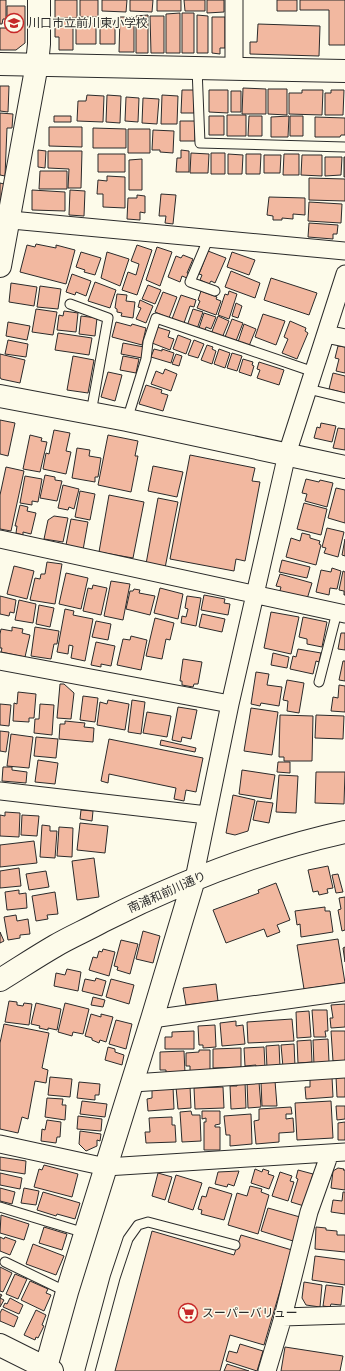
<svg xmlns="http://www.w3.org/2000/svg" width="345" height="1371" viewBox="0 0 345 1371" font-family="Rubik,'Noto Sans JP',sans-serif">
<rect width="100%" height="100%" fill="#fdfbea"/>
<path fill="#f2b8a0" stroke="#2b2b2b" d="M0,0H6V19H3L2,24H0Z
M55,0H77V18H55Z
M80,0H98V17H80Z
M102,0H127L126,12L102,11Z
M130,0H153L152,12L130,11Z
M157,0H181V11H157Z
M184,0H205V11H185Z
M207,0H224V12L207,13Z
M277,0H297V11H277Z
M300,0H345V45H329V10H300Z
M7,6H25V43L16,50H0V28H7Z
M180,13V53H166V14Z
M182,13H194V53H182Z
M148,15V53H136V16Z
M197,15L208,16V53H197Z
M150,16H164V53H151Z
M120,17H134V52H119Z
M212,17H225V48H220V54L212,53Z
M100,20L115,21V44H100Z
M55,21H73V50H59V37H55Z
M96,23V44H76V24Z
M258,24L320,26L319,56L250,54V42H257Z
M0,86H9L8,112L0,111Z
M243,88L266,89V114H242Z
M268,89H287V115L268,114Z
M182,90H194V113H181Z
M209,90H228V113L209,112Z
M302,90H323L322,115L289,114V93H302Z
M331,90H344L343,115H325V93H331Z
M231,91H241V112H231Z
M87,95L104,96L103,122L77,121L78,101H86Z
M107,95L121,96L120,123L106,122Z
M162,95L178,96L177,124H161Z
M126,97L139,98L138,122L125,121Z
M143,98L159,99L157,124L142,123Z
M0,113L13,114L12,128H7L5,176L0,175Z
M227,115H246V136H227Z
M54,116H71V122H54Z
M209,116H224V135H209Z
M249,116H262V136H248Z
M289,116L288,137H271V117Z
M290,116H303V136H290Z
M315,117L345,118V135H341L340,137H315Z
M180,121H195V141H180Z
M49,127H82V147L49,146Z
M93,128L126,129V148H93Z
M128,129H150V153H128Z
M153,130L174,131L173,153L160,152V150H152Z
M38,150L46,151L45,168L38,167Z
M181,150L189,151V172H176L177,158H181Z
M48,151H82L81,188H68L69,169L48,168Z
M191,153L209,154L208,173H190Z
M211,153H225V174H211Z
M98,154H125V172H98Z
M228,154L243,155L242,174H228Z
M246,154H261L260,174H246Z
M284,154H299V175H283Z
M264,155H281L280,173H264Z
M302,155H322V176L301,175Z
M325,157H342L341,175L325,176Z
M344,157H345V177H344Z
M142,159V190H129V160Z
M40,171H67V189H39Z
M107,176L125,177V208L103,207V194H97L98,180L107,181Z
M309,178L345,179V201L309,200Z
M0,183L4,184L2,200H0Z
M32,190L65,192V211L32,210Z
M70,190L85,191L84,216L69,215Z
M161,194L176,195L173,224L165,223L166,216H159Z
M137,195L145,196V213L140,212V220L127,219L128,198H137Z
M269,197L305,198V215L293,214V219L282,218V220H273V216L267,215Z
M309,202L342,204L341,223L308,221Z
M309,223L338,225L337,234H333V239L308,237Z
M36,244L56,248V245L75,250L66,284L20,272L27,245L35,247Z
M137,245L152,250L137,295L122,290L128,272L136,275L139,264L131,261Z
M157,247L172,252L160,286L146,280Z
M208,251L226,258L215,283L211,281L209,284L200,280L202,275L199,274Z
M81,252L101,258L95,275L84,272L85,270L76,267Z
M107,252L129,259L120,286L101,278Z
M232,252L255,260L249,275L227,267Z
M183,255L193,259L187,273L189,274L187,278L182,276L180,282L168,277L176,256L181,258Z
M231,271L260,283L255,298L225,287Z
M72,274L91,281L86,296L76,292L75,295L66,292Z
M271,278L317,293L309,315L264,300Z
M95,282L116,290L110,308L88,301Z
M11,283L37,287L34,306L9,302Z
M148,285L161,290L155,304L142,299Z
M40,286L61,289L58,309L37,307Z
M201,291L217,297L216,299L221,301L216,315L197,308L200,301L198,300Z
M229,291L237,294L229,319L218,315L225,294L228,295Z
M163,292L177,297L169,318L155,312Z
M117,294L127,295L126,301L135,302L133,318L121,316L122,313L117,312V309L115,308Z
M181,295L196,300L194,307L190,306L184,323L172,319Z
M140,300L153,306L146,323L136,319L141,308L138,307Z
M236,303L242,306L238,318L232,316Z
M36,309L57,312L53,335L32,332Z
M193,309L203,312L197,329L187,326Z
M64,311L78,313L76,332L57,330L59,315L63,316Z
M204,313L216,317L211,329L206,327L205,331L199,328Z
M263,314L285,321L276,345L255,337Z
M81,316L97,318L95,336L79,334Z
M218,316L229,321L222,338L211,334Z
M232,319L243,323L236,341L225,337Z
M290,321L306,328L305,331L308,333L297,359L282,353L288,339L284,337Z
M8,322L30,326L27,340L6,336Z
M116,322L131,326L132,324L146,328L142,345L112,337Z
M244,324L256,329L249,346L238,342Z
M157,327L170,331L168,337L174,339L170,350L152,343Z
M58,333L92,338L89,355L55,350Z
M178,335L191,340L186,354L173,349Z
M8,340L28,344L26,357L5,354Z
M194,340L204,344L198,358L188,355Z
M123,343L144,347L142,358L121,354Z
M207,345L213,347L212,349L216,351L212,364L201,360Z
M338,346L345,347V373L336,371L339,359L335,358Z
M154,349L162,351V349L174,353L171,363L151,357Z
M219,349L230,353L225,368L214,364Z
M232,353L242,356L237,371L227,368Z
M0,354L25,360L20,383L1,379L0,377Z
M176,354L182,356L179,366L172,364Z
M73,356L94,360L88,393L67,390Z
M123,356L139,359L136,373L120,370Z
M243,359L253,362L252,365L254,366L251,376L239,372Z
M259,362L284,370L279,385L257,378L260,370L257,369Z
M165,369L177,374L171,391L151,384L156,371L163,374Z
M108,372L122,375L115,401L101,397Z
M333,373L345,376V393L329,389Z
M146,385L162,390L161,393L168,395L163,411L139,404Z
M0,420L15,423L8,456L0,454Z
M321,423L336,426L332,442L314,438L317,427L320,428Z
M338,428L345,429V450L333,448Z
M54,430L70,433L66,451L71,452L66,474L43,469L46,453L49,454Z
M30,435L42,438L41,441L47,442L40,472L23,469Z
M108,435L138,441L135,456H138L131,492L98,485Z
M77,448L90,450L89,456L101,458L98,477H95V482L72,478Z
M190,455L255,468L252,481L260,482L245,561L236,559L234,571L170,559Z
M153,466L183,472L177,497L148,491Z
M6,467L24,471L11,531L0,529V495Z
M45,475L55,477V480L62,481L57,501L40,498Z
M25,476L42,479L38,502L32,501V505L20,503Z
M306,479L319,482L320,480L333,483L327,507L305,501L307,494L302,493Z
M63,485L79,489L74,509L69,507L68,510L58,508Z
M336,488L345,490V523L328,518Z
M80,491L95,494L90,520L75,517Z
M109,495L144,502L133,558L99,552Z
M158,498L178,502L165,568L146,564Z
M304,503L327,509L321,535L297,529Z
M20,505L28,507L27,511L36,513L31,534L23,532V535L16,533L17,526H15Z
M54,516L68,518L63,542L44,539L48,520Z
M71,519L88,522L83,550L75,548V547L66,545Z
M327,528L344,532L338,557L324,553L326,548L322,547Z
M302,533L310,535V538L320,541L319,544L321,545L316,565L286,557L291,538L300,541Z
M345,539V556L342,555Z
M282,560L310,567L307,578L279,572Z
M47,562L62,564L55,604L30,600L35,578L40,579L41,574H45Z
M14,566L34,571L27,599L7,594Z
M332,568L341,571L337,589L330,588L329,595L316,592L321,570L331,572Z
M343,571L345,572V595H344V591L339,590Z
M66,573L88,578L81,609L59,604Z
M280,574L312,583L307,599L279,594L281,587L276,586Z
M111,581L130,584L123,620L104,616Z
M93,585L107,588L101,615L83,611L88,588L92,589Z
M160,588L183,594L178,619L154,613Z
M134,589L140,590L139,593L155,596L150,615L126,609L130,591H133Z
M204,595L225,599L224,603L230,604L228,615L201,610Z
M0,596L16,600L14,613L10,612L9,616L0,614Z
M187,596L201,598L196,626L181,623L182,616L186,617L188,609L185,608Z
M19,600L36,604L33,623L15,620Z
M39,605L54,608L50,627L36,624Z
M65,609L74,611L73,615L93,619L85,661L71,658L73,646L69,645L68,654L57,652Z
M271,612L299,617L291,654L264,648Z
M202,614L225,619L222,632L199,627Z
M303,617L327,622L322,647L307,644V639L299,637Z
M155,618L174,623L170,640L166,639L162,659L146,656Z
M96,621L111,624L108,640L92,637Z
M12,627L23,629L22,633L30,635L25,657L1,652L2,648H0V634L1,629L12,631Z
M35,627L59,631L57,644H54L51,659L31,656Z
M341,633H345V650L338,649Z
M131,636L147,640L141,670L117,665L123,639L130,640Z
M96,642L115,646L111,666L101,664V667L91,665Z
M298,649L321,653L319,662L316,661L313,674L290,669L293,656L296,657Z
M273,653L289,657L287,668L271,665Z
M183,659L202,662L198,684H194L193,687L182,685V681H180Z
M343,661H345V681L339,680Z
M256,672L269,674L267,685L282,687L279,706L261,703L260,706L251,704Z
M287,680L304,683L299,713L287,711L288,701L283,700Z
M60,684H64L74,693L71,719L57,718Z
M339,685L345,686V712L331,711L333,697L338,698Z
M18,692L36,694L34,718H29V722L13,721L14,703L17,704Z
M83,696L98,698L95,722L80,720Z
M108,700L129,704L125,730L97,725L100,702L107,704Z
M132,700L145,702L141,734L128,732Z
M0,704L11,705L9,726L0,725Z
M40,704L54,705L52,735L34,733L35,719H39Z
M178,707L197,710L191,739L182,737L181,742L172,740Z
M251,708L278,712L272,755L244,751Z
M147,712L171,716L167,737L143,733Z
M280,715L313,716L312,761H284V757H279Z
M316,715L344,716L343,739L315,738Z
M65,721L85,723L84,727L94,728L93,742L59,739L60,724H65Z
M0,731L9,732L6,752L0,751Z
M11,734L33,737L29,768L7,766Z
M36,737L58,739L56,758L34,756Z
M109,739L203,758L196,792L186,790L184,801L174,799L176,788L109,774L108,783L101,781Z
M161,740L196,748L195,752L160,745Z
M38,760L58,763L55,784L35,782Z
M278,762H290V773L277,772Z
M3,767H12V770L27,772L26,783L2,781Z
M242,770L275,775L271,799L239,794Z
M316,772H345L344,804L315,803Z
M279,775L298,776L296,813L276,812Z
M233,795L255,800L248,831L235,835L226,833Z
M257,801L273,803L269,823L253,820Z
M81,810L93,811L92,821L80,819Z
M5,812L20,813L19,837L0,836V815L5,816Z
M22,815L39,816L37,836L21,835Z
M80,823L108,826L105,853L77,850Z
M42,825L50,826V831H57L55,858L40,857Z
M59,827L73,828L72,857L57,856Z
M34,841L37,863L0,867V845Z
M94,858L99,897L77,900L72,861Z
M328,866L333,888L327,889L328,893L319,895L318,891L313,892L308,870Z
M19,868L21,886L0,888V871Z
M46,871L49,887L29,890L26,874Z
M338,874L343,892L336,893L332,875Z
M276,883L290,920L277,925L280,932L267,937L264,929L226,943L213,910L259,893L258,890Z
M19,890V894L26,893L27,908L7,910L5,892Z
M55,892L58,914L47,915L48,919L36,921L32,896Z
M345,897V930L342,931L338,910L341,909L339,898Z
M325,907V911H330L333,932L301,937L300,924L297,925L295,911Z
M16,915L17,921L28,919L30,934L20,935V938L8,940L4,917Z
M143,931L160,936L153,963L136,959Z
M0,932L4,941L0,943Z
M338,939L345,983L304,989L297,945Z
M121,940L138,944L130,974L117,970L118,967L114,966Z
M345,947V962L343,948Z
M103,949L115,952L109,976L89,970L93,957L97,958L99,951L102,952Z
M67,969L81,972L78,991L54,986L56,973L65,975Z
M96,978L106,981L102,996L82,991L85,979L95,981Z
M111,979L134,985L129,1004L106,997Z
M216,984L218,1001L186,1005L183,988Z
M93,997L105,1000L103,1007L91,1005Z
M9,1001L17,1002V1005L23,1006L24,1003L32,1004L29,1025L5,1022Z
M36,1003L61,1009L57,1030L48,1028V1030L39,1028L40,1026L31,1024Z
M65,1003L89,1009L83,1034L73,1032L72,1036L58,1032Z
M345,1004V1027L331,1028L330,1018H333L331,1005Z
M312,1010H327L328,1031H325L326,1037H314Z
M309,1011L311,1037L297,1038L296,1012Z
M91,1014L101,1017V1014L113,1017L106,1042L100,1040L99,1043L92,1040V1038L85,1036Z
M292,1019L294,1041L248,1043L247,1022Z
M116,1020L132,1024L126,1049L109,1044Z
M236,1021V1026L243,1025L245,1044L222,1046L220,1023Z
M4,1024L49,1033L42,1068L48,1070L46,1083L35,1081L28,1119L22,1117L18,1133L0,1129V1043Z
M215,1025L216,1047L203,1048V1045H199L198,1026Z
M194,1031V1049H165V1037H172V1032Z
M331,1031H345V1061H333Z
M328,1039L329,1062L314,1065L313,1040Z
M311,1040L312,1062L298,1063L297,1041Z
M294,1044L295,1066L283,1067L281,1045Z
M279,1045L280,1067L267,1068L266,1046Z
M108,1047L115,1049V1052L124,1055L122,1065L105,1060Z
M264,1047L265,1067L256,1068V1065L245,1066L244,1048Z
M241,1048V1067L213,1068V1049Z
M199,1050H210V1073H190V1066H186V1053L199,1052Z
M184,1051L185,1073H166V1070H160V1052Z
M50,1077L72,1079L70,1097L48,1095Z
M332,1077L333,1097L306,1099L305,1087H310V1078Z
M336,1077H345V1097H337Z
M275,1081L277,1106H262L261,1082Z
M79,1082L100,1084L99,1095H95V1100L77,1098Z
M237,1082H245L246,1108L231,1109L230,1086H237Z
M247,1082H259L261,1107L248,1108Z
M190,1086L191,1108L178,1109L176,1087Z
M173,1087L174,1109L148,1111L147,1099L152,1098V1089Z
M223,1087L224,1108L195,1109L194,1088Z
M47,1098L63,1099L62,1105H66L65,1120L45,1117Z
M82,1101L107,1104L105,1117L80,1114Z
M331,1101L333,1138L297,1140L295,1103Z
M336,1106H345V1119L337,1120Z
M291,1107L292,1114H286V1119L293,1118L294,1132L279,1133V1142L256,1144L254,1121L259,1120V1109Z
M191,1111L192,1115H200L201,1141L182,1142L180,1112Z
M202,1111H220V1124L215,1125V1127H220V1150H204V1122H206V1118L202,1119Z
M251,1114L252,1144L230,1146V1135H226L224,1116Z
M78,1116L102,1119L101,1131L77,1129Z
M172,1117V1125H175L176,1142L146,1143L145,1132H150L149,1118Z
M47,1120L61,1122L60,1137H57L56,1143L41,1141L42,1129L45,1130Z
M345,1122V1140H338V1123Z
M80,1131L101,1134L100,1141L97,1140V1146L86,1151L79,1144Z
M0,1157L26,1161L25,1174L0,1170Z
M44,1165L78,1174L72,1197L34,1187L39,1169L42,1170Z
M338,1168L344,1169L343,1170H345V1190L331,1188L333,1171Z
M255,1169L262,1172L263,1169L269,1171L268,1174L274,1176L269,1189L251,1183Z
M298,1170L313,1174L304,1206L291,1202L298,1179L296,1178Z
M239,1171L234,1186L228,1184L227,1187L215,1184L218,1172Z
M280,1172L292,1176L290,1181L294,1182L288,1201L272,1196Z
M0,1173L22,1178L20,1189L0,1185Z
M158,1173L172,1177L165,1200L152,1196Z
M176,1175L202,1183L193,1210L168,1202Z
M250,1186L262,1189L261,1192L269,1195L258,1234L228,1225L237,1193L247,1196Z
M209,1187L232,1194L224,1220L201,1214L202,1210L198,1209L202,1196L206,1197Z
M0,1188L15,1192L12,1204L0,1201Z
M24,1188L39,1191L36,1205L21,1203Z
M43,1192L80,1203L75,1219L57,1214L56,1216L37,1210Z
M343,1192H345V1214L331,1212L333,1200L342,1201Z
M268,1208L300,1217L293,1241L261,1231Z
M1,1215L29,1224L24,1240L0,1233Z
M44,1227L67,1234L62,1250L39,1243Z
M316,1227L326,1228V1230L337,1231V1235H345V1252L315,1249Z
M152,1231L234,1255L241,1235L292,1250L264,1345L230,1335L220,1371H115Z
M0,1237L4,1239L5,1237L16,1241L10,1255L0,1251Z
M33,1244L64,1256L56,1275L26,1264Z
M315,1256L345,1260V1285L312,1280Z
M0,1267L12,1273L3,1292L0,1291Z
M15,1274L27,1279L18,1299L6,1294Z
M30,1281L48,1289L46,1293L51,1295L44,1311L21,1300Z
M304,1282L322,1285L320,1307L306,1305L302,1298Z
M326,1285L343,1287L341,1305L331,1304L330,1307L323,1306Z
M0,1294L2,1295L0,1298L4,1300L0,1307Z
M10,1298L23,1305L19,1314L3,1307L5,1303L7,1304Z
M2,1309L18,1317L14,1327L0,1321V1313Z
M36,1310L46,1315L42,1325L44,1326L38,1338L36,1337L35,1340L24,1335Z
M240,1344L263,1351L257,1371L226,1361L229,1351L237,1353Z
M285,1347L343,1356L340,1371H281Z
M227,1364L249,1371H224Z"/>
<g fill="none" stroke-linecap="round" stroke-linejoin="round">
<defs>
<path id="service" d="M197,68L200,143L345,147
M209,237L190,282L215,291
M70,304L108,318L91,413
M308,389L345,398
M127,420L146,359L148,342L156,318L314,372
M319,682L337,612
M0,1207L85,1233
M5,1262L67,1292
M90,1371L115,1278L128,1239L138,1225L148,1222L235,1245"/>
<path id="minor" d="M234,0V69
M0,219L345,251
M326,334L345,338
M0,539L345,614
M0,661L230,704
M0,791L207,815
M194,879L230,704L287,454L345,274
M152,1019L345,992
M133,1083L345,1069
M0,1144L106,1167L345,1152
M283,1317L345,1315
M267,1371L283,1317L309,1212L330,1153"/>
<path id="tertiary" d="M0,64L345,71
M0,266L37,64L39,44V0
M0,396L127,420L345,467
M0,980C18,969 36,957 55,946C70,937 87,930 103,921C182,881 259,851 345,832
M0,1345L52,1371
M45,1371L67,1292L152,1019L194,879"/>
</defs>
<use href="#service" stroke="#2b2b2b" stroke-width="11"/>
<use href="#minor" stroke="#2b2b2b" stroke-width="19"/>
<use href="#tertiary" stroke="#2b2b2b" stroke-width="24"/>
<use href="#service" stroke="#fdfbea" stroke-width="9"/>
<use href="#minor" stroke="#fdfbea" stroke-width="17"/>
<use href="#tertiary" stroke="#fdfbea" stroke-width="22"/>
</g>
<defs>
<symbol id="school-ring" viewBox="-11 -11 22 22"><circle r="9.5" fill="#fdfbea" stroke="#c62828" stroke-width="1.5"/><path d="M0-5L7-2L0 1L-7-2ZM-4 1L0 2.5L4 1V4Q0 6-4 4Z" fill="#c62828"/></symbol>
<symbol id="supermarket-ring" viewBox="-11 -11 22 22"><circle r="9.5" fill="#fdfbea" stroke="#c62828" stroke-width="1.5"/><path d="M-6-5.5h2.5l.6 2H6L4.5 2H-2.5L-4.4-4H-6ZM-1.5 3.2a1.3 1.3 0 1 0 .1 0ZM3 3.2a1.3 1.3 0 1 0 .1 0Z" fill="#c62828"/></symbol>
</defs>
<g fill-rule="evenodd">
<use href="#school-ring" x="3" y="12" width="22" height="22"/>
<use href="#supermarket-ring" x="177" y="1302" width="22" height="22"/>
</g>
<g text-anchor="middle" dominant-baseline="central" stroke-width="3" stroke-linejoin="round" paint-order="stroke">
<g font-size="12" fill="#2b2b2b" stroke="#fdfbea" text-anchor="start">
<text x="28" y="23">川口市立前川東小学校</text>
<text x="202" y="1313">スーパーバリュー</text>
</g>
<g font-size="12" fill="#2b2b2b" stroke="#fdfbea">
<text transform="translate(167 892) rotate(-24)">南浦和前川通り</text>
</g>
</g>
</svg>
